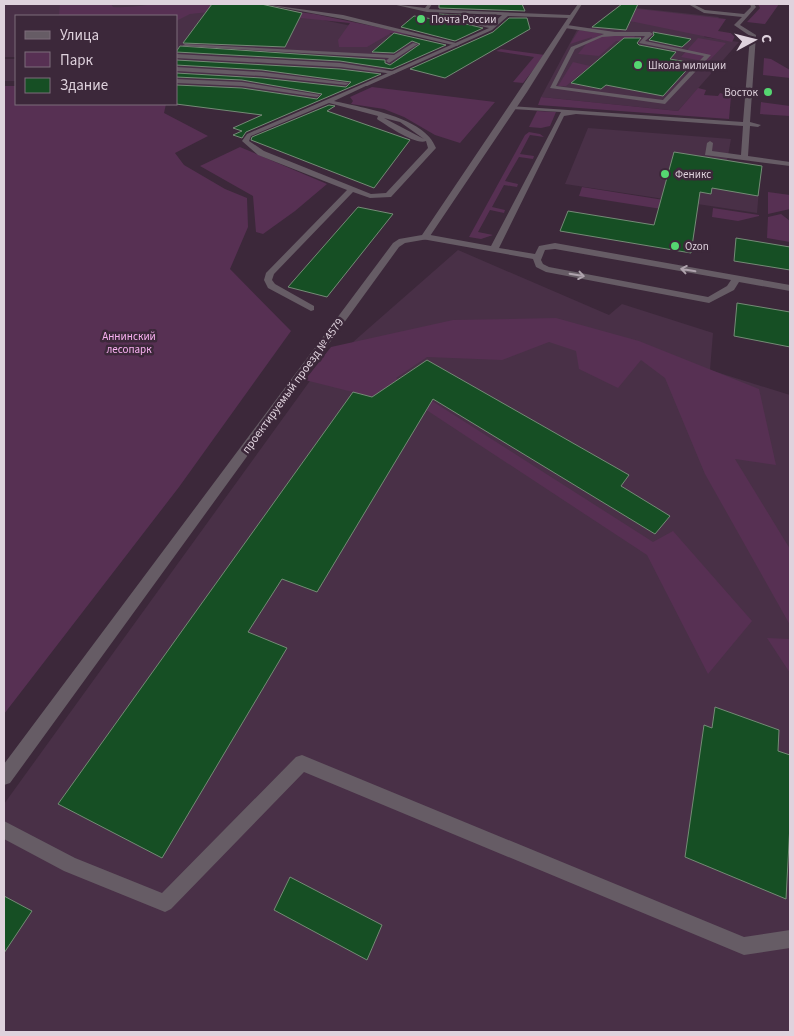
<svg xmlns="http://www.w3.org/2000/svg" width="794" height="1036" viewBox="0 0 794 1036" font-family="'Source Sans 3',sans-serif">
<rect width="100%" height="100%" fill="#3c283a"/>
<path fill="#493047" d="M4,4H140L171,7L156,16H16V57H4Z
M618,6L719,17L704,37L739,42L678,111L541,97L577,30L586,31Z
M178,7L299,15L443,45L300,106L176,89V16H165Z
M4,59H16V81H4Z
M588,128L731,139L727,161L761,166L757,213L565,184Z
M458,250L609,315L622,304L713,333L710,370L790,395V1032H4V804L312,378Z"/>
<path fill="#573053" d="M60,4H111L113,7C129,8 143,5 159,4C183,2 216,2 239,9L190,14L176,21V16H59Z
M235,4L314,14L420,36L391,33L367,47H339L338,40L350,23L243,12Z
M758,4H779L765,24L747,22L760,8Z
M621,7L726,19L718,31L736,34L732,42L625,20Z
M579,30L603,34L599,36L636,35L630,42L616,41L599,56L578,54L592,37L570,44Z
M698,38L726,43L708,62L681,57Z
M501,49L545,55L523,83L513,82L534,57L496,51Z
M764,58L771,59L790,70V78L763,75Z
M573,62L590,66L566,86H558Z
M4,86H16V104H166L164,113L208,136L175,153L184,165L225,189L247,198L248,227L230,269L291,331L179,487L4,714Z
M372,87L495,102L460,143L435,135L404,117L384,109L351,104L353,101L350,97Z
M698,88L706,90L704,95L718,96L720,93L731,96L729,119L538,105L541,97L678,111Z
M761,102L790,106V116L760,114Z
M537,111L556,112L550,126L541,128L529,127Z
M529,132L540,134L544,137L530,135L520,154L534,156L533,159L519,157L505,181L518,184L517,187L504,185L492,207L505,210L504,213L490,210L478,232L493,235L481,239L469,237L525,135Z
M240,147L327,184L295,211L263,234L256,232L253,196L200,166Z
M582,187L689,204L687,213L579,196Z
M768,192L790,195V209L768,214Z
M713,208L759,215V216L738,221L712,217Z
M781,214L790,221V242L767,238L768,217Z
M556,318L639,341L759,389L776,465L735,459L790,549V625L705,474L665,378L641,360L618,388L579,369L576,351L549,342L502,360L427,357L396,378L653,542L673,531L752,621L708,674L647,555L428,411L305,380L331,347L453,320Z
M767,638L790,639V673Z"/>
<path fill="#164f24" stroke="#748b76" d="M212,4H261L302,13L285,47L183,43Z
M439,4H522L525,11L439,8Z
M622,4H638L626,30L592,27Z
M439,14L497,17L490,23L452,16L453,21L483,28L455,41L401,27L414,16L439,20Z
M509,18H527L530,29L445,78L410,69L493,32Z
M653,32L691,39L682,47L649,40L654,35Z
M394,33L446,45L392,69L340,61L176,52L180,46L385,60V63L390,65L420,44L412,41L394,53L372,52Z
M624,38H641L637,43L639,45L676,52L670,59L693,63L663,96L606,85L601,89L571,83Z
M176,60L340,69L381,74L246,132L242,138L233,135L242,131L233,128L262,115L176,104V85L242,88L317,99L322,94L242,80L176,77V73L262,78L346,87L351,82L262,70L176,65Z
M329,105L335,106L327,111L410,140L374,188L251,140L252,137Z
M674,152L762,166L758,196L712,188L711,194L700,192L691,253L560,231L568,211L654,225Z
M358,207L393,214L327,297L288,287Z
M736,238L790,247V270L734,261Z
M737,303L790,312V347L734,336Z
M427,360L629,475L621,486L670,516L655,534L433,399L317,592L282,579L248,632L287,648L162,858L58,804L353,392L372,397Z
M715,707L779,730L778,751L790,755V824L786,899L685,857L704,725L712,728Z
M290,877L382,925L367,960L274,910Z
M4,896L32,911L4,953Z"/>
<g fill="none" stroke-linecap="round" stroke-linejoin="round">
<path fill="#665c65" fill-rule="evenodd" d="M263,4L343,15L460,44L457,46L343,19Z
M392,4L425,8L428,4H432L427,12Z
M688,4H693L705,10L744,14L751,7L750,4H754L756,7L740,25L756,35L750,122L761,125L758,127L750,126L748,156L790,162V166L705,155L707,143L710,141L713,143L712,151L741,155L743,126L576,114L564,116L499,248L535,254L539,246L555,243L790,285V291L739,282L734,290L709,303L546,272L536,267L533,259L422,239L421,237L425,234L491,246L561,112L512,109L510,106L743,122L750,36L734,25L742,17L704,13ZM555,249L731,280L727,286L708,297L549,267L543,264L541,260L545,250Z
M567,25L615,32H650L653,34L645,41L711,55L665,104L550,88L571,47L604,34L565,28ZM615,36H645L639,43L704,56L663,100L556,86L575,49L602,37Z
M413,43L418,44L389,63L386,61L389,58L182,46L185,44L394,55Z
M176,54L340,63L397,72L394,74L340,67L176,58Z
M176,67L262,72L349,83L346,85L262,76L176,71Z
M176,79L242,82L320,95L317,97L242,86L176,83Z
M363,84L368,85L334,101C363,108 425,117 436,148L391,197L370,198L353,192L274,274L272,280L275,284L314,306V310L311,311L268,288L264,280L266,273L347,190L258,155L242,141L247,134ZM329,103L378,116L377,119C386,125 417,146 426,141L428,148L386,193L371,194L264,151L249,141L251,136ZM384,118L400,122L424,139Z
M302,755L744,937L790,930V948L744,955L304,772L171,909L165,912L64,871L4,839V821L75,858L162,893L296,757Z"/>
<path fill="#665c65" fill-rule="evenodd" d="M578,4H582L527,92L428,239L405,243L399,247L10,783L4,785V764L393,243L399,239L422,235L568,18L508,16L492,30L367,86H363V84L489,28L453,19V17L491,25L502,15L427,12L425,9L570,15Z"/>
</g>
<defs><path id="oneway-shaft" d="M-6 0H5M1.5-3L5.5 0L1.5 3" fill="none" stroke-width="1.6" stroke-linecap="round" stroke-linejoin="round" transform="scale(1.25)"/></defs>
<g stroke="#afa3ad">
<use href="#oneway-shaft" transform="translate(688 270) rotate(-170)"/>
<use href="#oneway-shaft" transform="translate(577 275) rotate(10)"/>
</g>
<g fill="#55d671" stroke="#3c283a" stroke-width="2">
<circle cx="421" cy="19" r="5"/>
<circle cx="638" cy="65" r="5"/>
<circle cx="768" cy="92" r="5"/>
<circle cx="665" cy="174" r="5"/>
<circle cx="675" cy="246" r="5"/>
</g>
<g text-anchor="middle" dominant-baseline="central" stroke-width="5" stroke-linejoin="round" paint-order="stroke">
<g font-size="11" fill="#dfd2dd" stroke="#3c283a" text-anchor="start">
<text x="431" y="19">Почта России</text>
<text x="648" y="65">Школа милиции</text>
<text x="758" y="92" text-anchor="end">Восток</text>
<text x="675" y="174">Феникс</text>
<text x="685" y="246">Ozon</text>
</g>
<g font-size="11" fill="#f9b1f1" stroke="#3c283a">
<text x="129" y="336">Аннинский<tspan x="129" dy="13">лесопарк</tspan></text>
</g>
<g font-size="12" fill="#dfd2dd" stroke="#3c283a">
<text transform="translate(293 386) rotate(-54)">проектируемый проезд № 4579</text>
</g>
</g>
<rect width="794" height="1036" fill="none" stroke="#dfd2dd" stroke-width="10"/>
<rect x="15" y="15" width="162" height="90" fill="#3c283a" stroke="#7d6c7b"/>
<rect x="25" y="31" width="25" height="8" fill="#665c65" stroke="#7d6c7b"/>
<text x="60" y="40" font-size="15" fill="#dfd2dd">Улица</text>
<rect x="25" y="52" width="25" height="15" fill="#573053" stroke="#7d6c7b"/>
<text x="60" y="65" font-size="15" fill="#dfd2dd">Парк</text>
<rect x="25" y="78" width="25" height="15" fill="#164f24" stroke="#7d6c7b"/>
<text x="60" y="90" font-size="15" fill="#dfd2dd">Здание</text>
<g transform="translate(754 40) rotate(83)" stroke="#3c283a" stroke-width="4" paint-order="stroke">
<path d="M0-4L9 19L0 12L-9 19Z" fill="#dfd2dd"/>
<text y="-8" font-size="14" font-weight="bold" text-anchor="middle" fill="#dfd2dd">С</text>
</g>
</svg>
